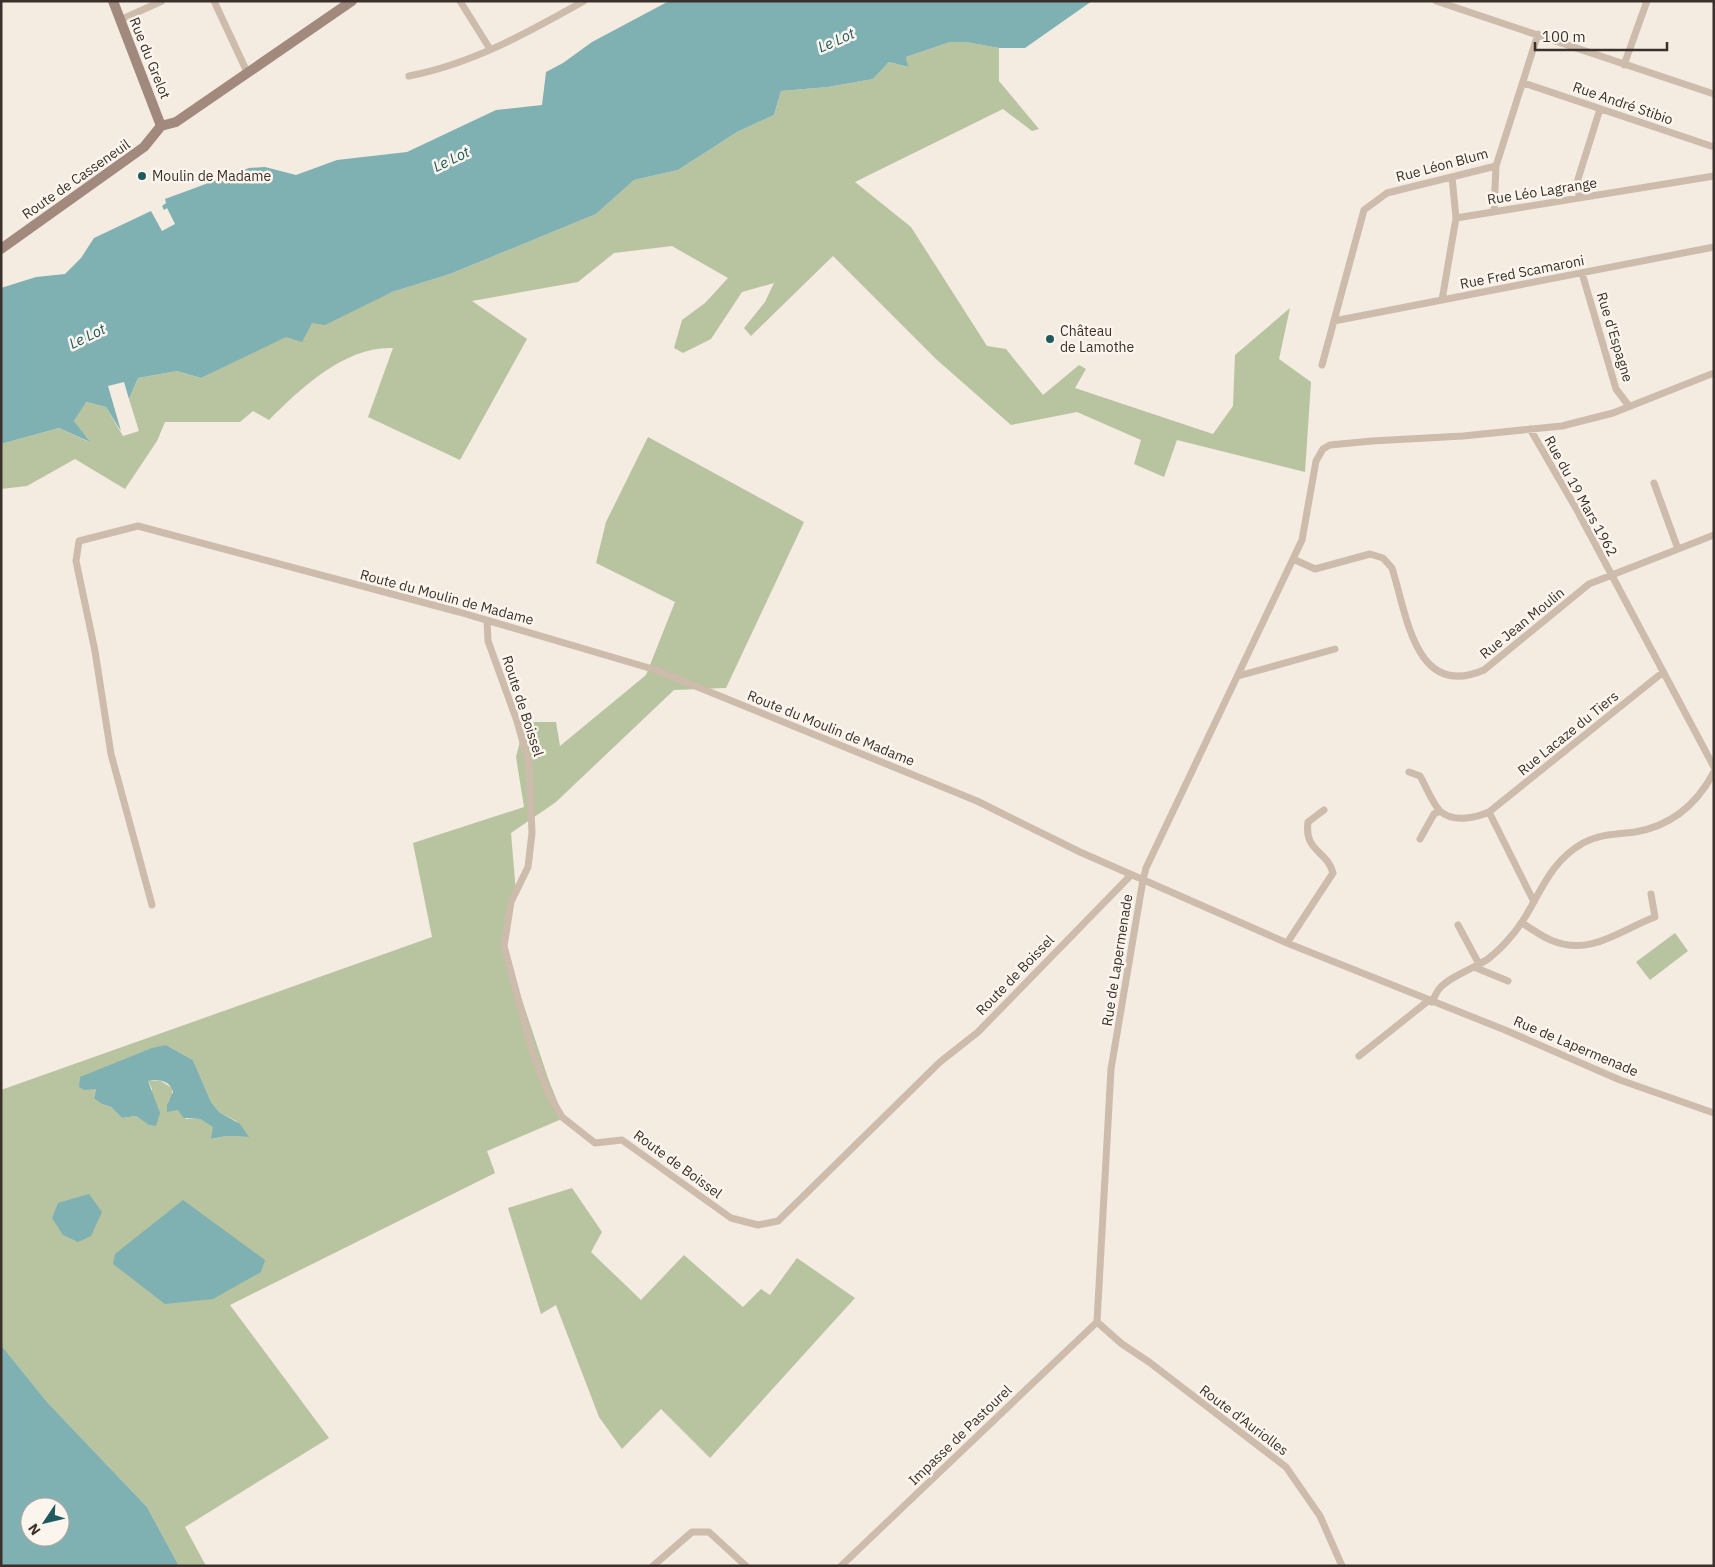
<svg xmlns="http://www.w3.org/2000/svg" width="1715" height="1567" viewBox="0 0 1715 1567" font-family="'IBM Plex Sans',sans-serif">
<rect width="100%" height="100%" fill="#f4ebe1"/>
<path fill="#b8c4a0" fill-rule="evenodd" d="M950,42H966L999,48V81L1039,129L1032,131L1003,109L855,182L911,227L987,346L1006,349L1043,395L1079,365L1086,369L1075,388L1213,434L1233,406L1235,355L1290,308L1279,359L1311,382L1305,472L1177,440L1164,477L1134,464L1141,440L1077,412L1011,425L936,359L833,256L751,336L744,328L765,302L774,283L742,292L711,339L683,353L674,348L682,320L705,303L728,278L672,246L614,253L578,282L472,301L527,339L460,460L368,417L393,348C345,346 301,388 269,420L253,411L240,422H165L157,441L125,489L75,459L27,486L1,489V444L59,428L89,442L74,421L85,402L106,407L123,436L139,431L129,399L138,378L177,371L201,378L312,323L392,292L450,274L596,214L634,180L678,170L737,132L774,115L781,91L828,87L873,79L889,62L907,67L906,57Z
M648,437L804,522L726,688L674,690L556,802L511,833L516,893L502,940L549,1081L564,1118L487,1151L495,1173L230,1305L329,1438L185,1527L206,1566H179L147,1507L47,1402L1,1345V1090L432,937L413,843L524,807L516,757L525,722H556L560,746L646,675L675,602L596,563L606,522ZM166,1045L193,1060L211,1102L219,1112L236,1121L248,1137L226,1136L212,1139L214,1127L200,1119H186L168,1102L172,1096V1088L161,1081H148L152,1089L145,1122L136,1116L122,1118L111,1107L102,1104L94,1097L96,1089H93L135,1055Z
M1675,933L1688,951L1650,980L1636,962Z
M572,1188L602,1232L591,1252L641,1300L684,1255L743,1307L761,1289L770,1295L797,1258L855,1298L710,1458L661,1409L622,1449L599,1417L556,1305L541,1314L508,1208Z"/>
<path fill="#7fb0b2" fill-rule="evenodd" d="M669,1H1092L1025,48H999L966,42H950L906,57L908,67L889,62L873,79L828,87L781,91L774,115L737,132L678,170L634,180L596,214L450,274L392,292L325,325L312,323L302,342L286,337L201,378L177,371L138,378L129,399L124,382L108,386L121,431L106,407L86,402L74,421L90,442L59,428L1,444V288L36,277L65,274L81,258L94,238L151,211L162,231L175,224L167,208L164,210L162,206L166,203L165,199L249,168L265,167L296,175L337,160L407,152L496,110L542,105L546,72L563,63L592,42Z
M166,1045L193,1060L211,1102L219,1112L240,1124L249,1137L226,1136L211,1139L213,1127L200,1119L184,1118L177,1110L167,1112V1105L173,1092C170,1080 158,1079 148,1081L160,1113L156,1126L149,1125L136,1116L122,1118L111,1107L102,1104L94,1098L96,1089L84,1090L79,1087L80,1077L152,1048Z
M89,1194L102,1212L91,1236L78,1242L63,1235L52,1218L58,1203Z
M183,1200L265,1260L261,1272L213,1299L165,1304L113,1264L115,1254Z
M1,1345L47,1402L147,1507L179,1566H1ZM30,1507H60V1537H30Z"/>
<g fill="none" stroke-linecap="round" stroke-linejoin="round">
<path stroke="#cdbbac" stroke-width="7" d="M214,1L248,74
M460,1L490,49
M1436,1L1714,94
M120,20L162,1
M1624,65L1647,1
M409,76C472,64 529,32 584,1
M1524,83L1714,147
M1452,177L1456,218
M1579,197L1578,179L1600,109
M1494,211L1496,166
M1582,273L1616,389L1629,406
M1442,300L1456,218L1714,176
M1334,321L1714,247
M1322,365L1364,210L1387,193L1496,166L1538,34
M1530,429L1577,510L1714,767
M1654,483L1678,549
M1293,559L1315,569L1370,554L1383,558L1392,568C1407,615 1415,700 1484,670L1589,584L1714,535
M487,621L488,641L517,721L529,764L532,833L528,867L511,902L504,946L532,1051L548,1093L562,1117L595,1143L622,1140L731,1218L758,1225L778,1221L940,1062L978,1032L1131,875
M1238,676L1335,649
M1409,772L1420,776C1426,786 1432,803 1440,811C1453,823 1475,818 1489,812L1662,673
M1489,812L1534,902
M1420,839L1434,814L1440,811
M152,905L111,754L95,651L76,561L79,541L138,526L459,612L656,670L977,801L1080,852L1287,943L1505,1030L1620,1080L1714,1113
M1522,923C1532,929 1542,937 1553,941C1591,956 1620,930 1655,917L1651,894
M1458,925L1479,964
M1287,943L1333,873C1327,850 1304,852 1308,822L1324,810
M1474,967L1508,981
M1432,1002C1434,998 1436,993 1439,989C1448,977 1475,968 1488,959C1494,954 1502,947 1507,941C1538,909 1541,867 1583,843C1600,834 1617,834 1635,832C1671,826 1697,804 1714,772
M1359,1056L1428,1001
M1097,1322L1111,1069L1143,880L1146,868L1302,540L1316,461L1323,449L1330,445L1372,441L1463,436L1562,426L1613,413L1714,373
M1097,1322L1122,1344L1149,1362L1286,1467L1320,1516L1342,1566
M653,1566L692,1532H709L746,1566
M841,1566L1097,1322"/>
<path stroke="#a18a7d" stroke-width="10" d="M113,1L161,126
M161,126L176,122L352,1
M1,249L144,147L161,126"/>
</g>
<g fill="#1f5a5e" stroke="#fbf5ee" stroke-width="2">
<circle cx="142" cy="176" r="5"/>
<circle cx="1050" cy="339" r="5"/>
</g>
<g text-anchor="middle" dominant-baseline="central" stroke-width="5" stroke-linejoin="round" paint-order="stroke">
<g font-size="14" fill="#3b302b" stroke="#fbf5ee">
<text transform="translate(150 58) rotate(68)">Rue du Grelot</text>
<text transform="translate(1623 103) rotate(19)">Rue André Stibio</text>
<text transform="translate(1442 165) rotate(-15)">Rue Léon Blum</text>
<text transform="translate(76 179) rotate(-35)">Route de Casseneuil</text>
<text transform="translate(1542 191) rotate(-9)">Rue Léo Lagrange</text>
<text transform="translate(1522 272) rotate(-11)">Rue Fred Scamaroni</text>
<text transform="translate(1615 337) rotate(73)">Rue d'Espagne</text>
<text transform="translate(1581 496) rotate(61)">Rue du 19 Mars 1962</text>
<text transform="translate(447 597) rotate(15)">Route du Moulin de Madame</text>
<text transform="translate(1522 623) rotate(-39)">Rue Jean Moulin</text>
<text transform="translate(523 706) rotate(72)">Route de Boissel</text>
<text transform="translate(831 728) rotate(22)">Route du Moulin de Madame</text>
<text transform="translate(1568 733) rotate(-39)">Rue Lacaze du Tiers</text>
<text transform="translate(1117 960) rotate(-81)">Rue de Lapermenade</text>
<text transform="translate(1015 975) rotate(-46)">Route de Boissel</text>
<text transform="translate(1576 1046) rotate(23)">Rue de Lapermenade</text>
<text transform="translate(678 1164) rotate(36)">Route de Boissel</text>
<text transform="translate(1244 1420) rotate(37)">Route d'Auriolles</text>
<text transform="translate(960 1435) rotate(-44)">Impasse de Pastourel</text>
</g>
<g font-size="14" fill="#3b302b" stroke="#fbf5ee" text-anchor="start">
<text x="152" y="176">Moulin de Madame</text>
<text x="1060" y="331">Château<tspan x="1060" dy="16">de Lamothe</tspan></text>
</g>
<g font-size="15" font-style="italic" fill="#1f5a5e" stroke="#fbf5ee">
<text transform="translate(836 40) rotate(-24)">Le Lot</text>
<text transform="translate(451 159) rotate(-26)">Le Lot</text>
<text transform="translate(87 336) rotate(-26)">Le Lot</text>
</g>
</g>
<rect width="1715" height="1567" fill="none" stroke="#3b302b" stroke-width="5"/>
<g transform="translate(45 1522) rotate(235)"><circle r="24" fill="#fbf5ee" stroke="#aea6a0"/>
<path d="M0-4L9 19L0 12L-9 19Z" fill="#1f5a5e"/>
<text y="-8" font-size="14" font-weight="bold" text-anchor="middle" fill="#3b302b">N</text>
</g>
<path d="M1535 42v8h132v-8" fill="none" stroke="#3b302b" stroke-width="2.5"/>
<text x="1542" y="42" font-size="15" fill="#3b302b" stroke="#fbf5ee" stroke-width="4" paint-order="stroke">100 m</text>
</svg>
